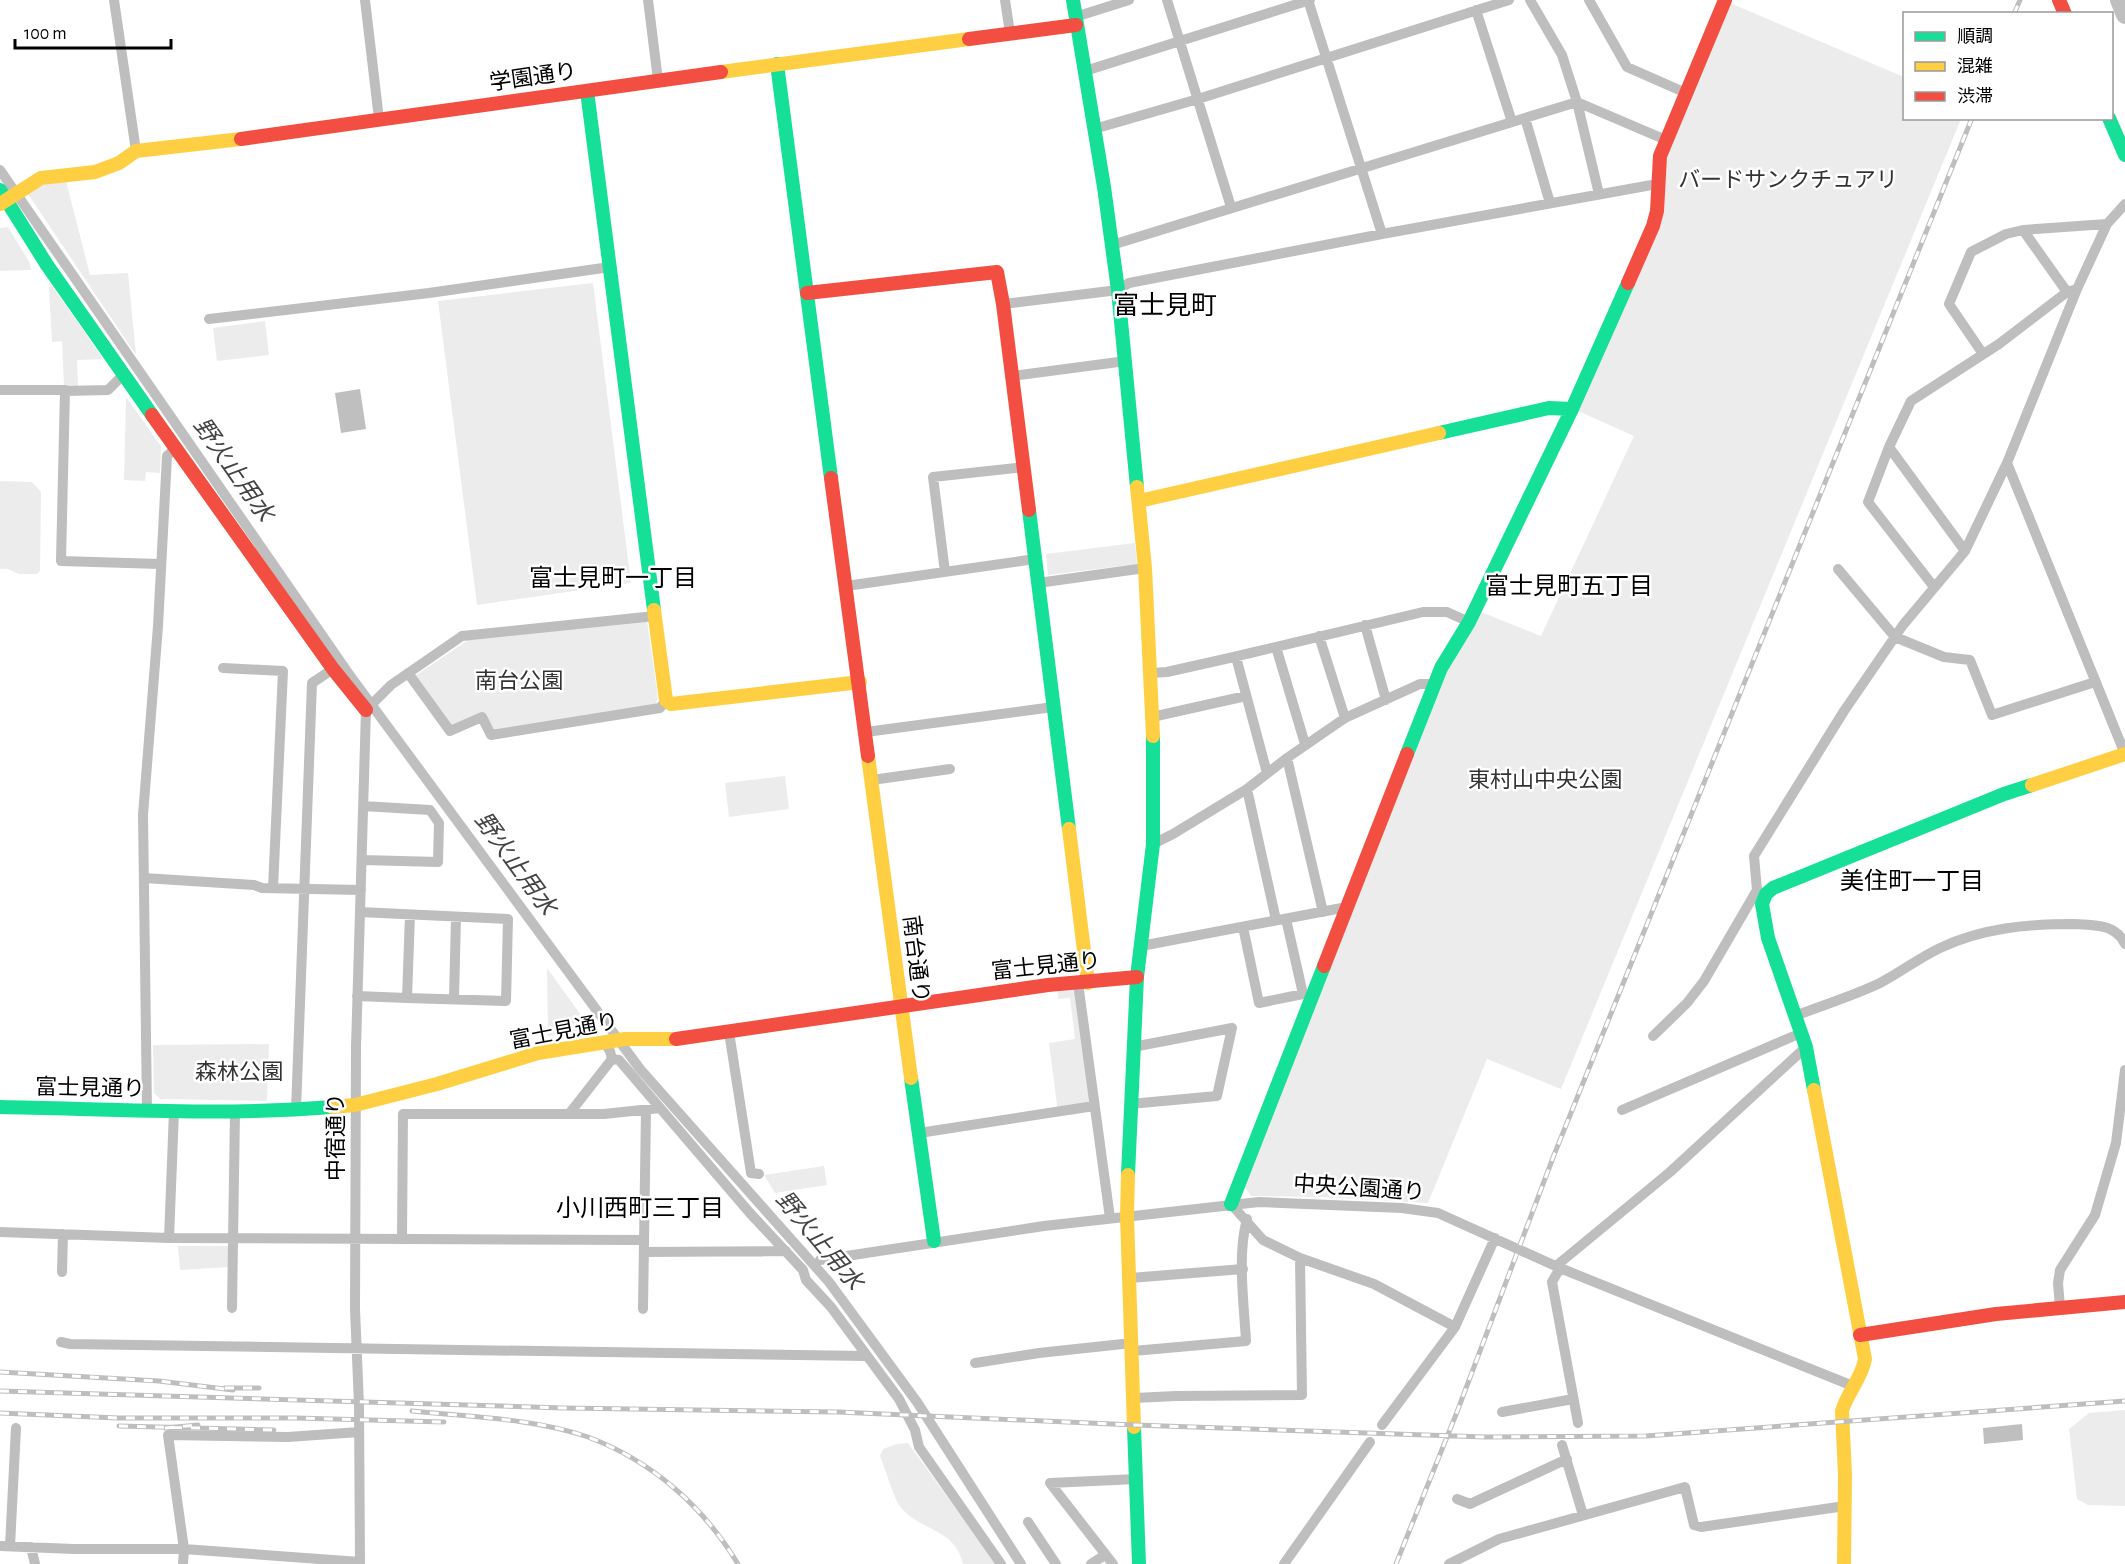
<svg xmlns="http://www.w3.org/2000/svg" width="2125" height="1564" viewBox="0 0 2125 1564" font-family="'Alegreya Sans','Noto Sans JP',sans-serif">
<rect width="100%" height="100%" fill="#fff"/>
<path fill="#ececec" d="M1730,3L1904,77V118L1961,119L1561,1089L1487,1059L1428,1203L1324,1197L1251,1196L1244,1186L1449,663L1481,612L1541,636L1634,436L1578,411L1654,236L1663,157Z
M66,181L90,275L128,273L136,355L28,194L43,185Z
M8,227L30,263L31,270L0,271V228Z
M593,283L631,583L477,605L438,301Z
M52,286L101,356L102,359L77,360L78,386H64L62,341L52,342L49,287Z
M265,321L269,355L217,361L213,328Z
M126,397L161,446L160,473L146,472L145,481L124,480Z
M0,481L32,482L41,492L40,571L37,574H19L8,569H0Z
M1135,543L1137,564L1048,575L1046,554Z
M647,621L658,698L656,704L494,731L484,712L452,727L415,676L468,640Z
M785,776L789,809L729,817L725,783Z
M547,968L591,1029L548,1036Z
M1075,982L1094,1106L1058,1112L1049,1043L1075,1039L1070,998L1058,999L1057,984Z
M269,1044L267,1101L160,1099L154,1093L153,1045Z
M824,1166L827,1185L775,1193L764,1175Z
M178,1246H229V1267L180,1270Z
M2125,1410V1506L2088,1505L2077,1499L2069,1429L2089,1413Z
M908,1443L984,1547L995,1564H963C955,1527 917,1531 899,1505C893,1495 885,1468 880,1456L883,1449L897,1444Z"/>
<path fill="#bfbfbf" d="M360,389L366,429L341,433L335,393Z
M2022,1424L2023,1440L1984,1444L1983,1428Z"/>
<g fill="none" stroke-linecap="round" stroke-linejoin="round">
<path stroke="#bfbfbf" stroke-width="10" d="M0,170L351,677L640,1069L829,1282L917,1402L1021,1564"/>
<path stroke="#bfbfbf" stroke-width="18" d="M2119,0L2125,15"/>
<path stroke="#bebebe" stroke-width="10" d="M114,0L136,151
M365,0L379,119
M648,0L658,80
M1005,0L1010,33
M1167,0L1231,207
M1308,0L1382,234
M1530,0L1562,55L1577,102L1599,194
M1589,0L1627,67L1686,93
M1476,10L1512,122
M1075,17L1129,0
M1085,71L1310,0
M1525,118L1550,203
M1094,129L1198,99L1509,0
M2023,230L2067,292
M1112,245L1577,102L1666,140
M1003,304L1118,290L1129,283L1382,234L1657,184
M209,319L429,293L610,267
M1983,354L1949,304L1971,252L2006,234L2023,230L2107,224
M1012,376L1126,361
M0,390H65L61,561L160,564
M65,391L108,390L124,374
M1889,447L1965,551
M2007,463L2125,754
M1838,569L1895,637L1944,657L1970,660L1992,715L2095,682
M945,572L933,477L1024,467
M1038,583L1145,568
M846,586L1035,559
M1934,587L1868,502L1889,447L1911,401L1999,344L2067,292L2077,289
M1365,625L1386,700
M1319,636L1345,718
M1276,647L1305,744
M1236,657L1267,773
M223,668L283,671L273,888
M408,673L450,731L482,717L491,735L660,708L666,700
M1151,673L1167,672L1225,659L1423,612H1447L1469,622
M1152,717L1246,696
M866,732L1053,707
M1287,758L1323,912
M872,780L950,769
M1247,789L1276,920
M1153,844L1173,834L1247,789L1287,758L1345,718L1420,684H1436
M362,860L438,862L439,823L430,810L363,806
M144,878L254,885L262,888L361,890
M1764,897L1757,890L1754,856L1844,711L1903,625L1965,551L2007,463L2077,289L2107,224L2125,204
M360,912L508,919L506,1001L407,998L410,915
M1286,919L1303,994
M1243,927L1259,1003L1303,994L1312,996
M1141,946L1347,907
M1078,983L1110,1218
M357,996L407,998
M454,999L456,917
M1795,1016C1823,1005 1853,996 1880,983C1901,972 1919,958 1940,948C1982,928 2027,924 2074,924C2094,925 2116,924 2125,944
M729,1032L751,1173L759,1174
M1653,1036L1687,1003L1704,981L1757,890
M612,1059L619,1060L749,1212L803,1270L806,1280L831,1307L899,1399L915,1430L919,1447L1001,1564
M1130,1104L1217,1096L1232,1028L1133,1047
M147,1110L143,815L158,626L167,456L176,448
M296,1110L312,683L333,669
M1622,1110L1801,1033
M569,1114L612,1059L610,1051L603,1041
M919,1133L1094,1106
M1231,1204L1263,1240L1300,1258L1374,1284L1455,1327L1495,1238
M0,1232L169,1238L644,1240
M169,1238L174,1111
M402,1238L403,1114H604L660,1108
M644,1252L786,1251
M820,1260L1044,1226L1259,1202L1402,1208L1438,1213L1560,1268L1853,1386
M1556,1266L1670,1172L1806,1047
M1560,1268L1552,1282L1578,1423
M62,1272L63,1234
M1130,1278L1243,1269
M2060,1307L2058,1283L2060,1270L2095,1215L2116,1143L2125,1070
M232,1308L235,1111
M643,1309L646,1110
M61,1342L70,1344L866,1356
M1133,1351L1246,1341C1244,1304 1237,1255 1247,1219
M975,1363L1039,1353L1132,1343
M1134,1398L1176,1396L1302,1395L1300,1258
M1502,1412L1573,1399
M1382,1425L1455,1327
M1562,1445L1583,1515
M1457,1499L1470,1504L1567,1459
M1028,1522L1056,1564
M0,1546L74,1549H184L360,1562
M10,1546L16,1428
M31,1547L35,1564
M183,1564L184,1549L168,1435L288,1437L359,1432
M360,1564L359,1405L355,1309L356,1047L366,710L391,685L462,636L655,616
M1091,1564L1105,1555
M1113,1564L1050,1483L1137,1479
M1284,1564L1370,1442
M1449,1564L1499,1539L1685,1487L1694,1525L1701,1527L1845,1506"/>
<path stroke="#16e098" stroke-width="14" d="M1073,0L1104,187L1118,290L1137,487
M777,64L831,478
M587,91L654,610
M2109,118L2125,155
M0,190L47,265L152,415
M1439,433L1549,408L1572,409
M1029,510L1069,829
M1407,754L1441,668L1469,622L1572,409L1628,283
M911,1078L934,1241
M1814,1090L1806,1047L1768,938L1762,904L1766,894L1773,888L2004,794L2032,785
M0,1107C110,1109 222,1116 332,1107
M1128,1175L1137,977L1153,844V736
M1231,1204L1324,966
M1134,1427L1139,1564"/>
<path stroke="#ffcf43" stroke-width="14" d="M721,72L969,39
M0,204L41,178L95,172L119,163L136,151L241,139
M1137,487L1145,568L1153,736
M1139,501L1439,433
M654,610L666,700L671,704L860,682
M868,756L911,1078
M2032,785L2125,754
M1069,829L1088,983
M1814,1090L1865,1359C1862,1378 1847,1393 1842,1411L1845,1475L1844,1564
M332,1107L355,1105L437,1084L538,1053L625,1039H676
M1128,1175L1127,1216L1134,1427"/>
<path stroke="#f24e42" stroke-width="14" d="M2059,0L2065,14
M969,39L1076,25
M241,139L721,72
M1628,283L1653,226L1657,211L1660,156L1725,0
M807,293L997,272L1003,304L1029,510
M152,415L333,669L366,710
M831,478L868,756
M1324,966L1407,754
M676,1039L1048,985L1137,977
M1860,1335L1996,1314L2125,1302"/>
<defs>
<path id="rail" d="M2014,14L2020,0
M0,1372L159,1381L233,1390
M225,1388H259
M0,1391L564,1408L838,1412L1135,1425L1485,1437L1646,1436L2125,1401
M412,1411C470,1417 533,1418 588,1437C652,1461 703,1506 738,1564
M0,1413L118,1418H296L444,1422
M119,1426L274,1430
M165,1428L198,1425
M1396,1564L1457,1412L1554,1155L1972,118"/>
</defs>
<use href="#rail" stroke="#bebebe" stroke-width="5"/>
<use href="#rail" stroke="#fff" stroke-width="3" stroke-dasharray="9" stroke-linecap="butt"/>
</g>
<g text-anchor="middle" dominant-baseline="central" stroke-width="5" stroke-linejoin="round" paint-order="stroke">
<g font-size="22" fill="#000" stroke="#fff">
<text transform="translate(533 77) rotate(-8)">学園通り</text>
<text transform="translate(916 959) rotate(83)">南台通り</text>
<text transform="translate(1046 966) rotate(-6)">富士見通り</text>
<text transform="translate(564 1031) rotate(-11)">富士見通り</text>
<text transform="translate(90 1088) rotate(1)">富士見通り</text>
<text transform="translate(336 1137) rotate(-90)">中宿通り</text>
<text transform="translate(1359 1188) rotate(4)">中央公園通り</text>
</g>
<g font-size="22" fill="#333" stroke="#fff">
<text x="1788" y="180">バードサンクチュアリ</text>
<text x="519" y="681">南台公園</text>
<text x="1545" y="780">東村山中央公園</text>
<text x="239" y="1072">森林公園</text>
</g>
<g font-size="24" font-style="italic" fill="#444" stroke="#fff">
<text transform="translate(233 470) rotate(55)">野火止用水</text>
<text transform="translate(515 864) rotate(54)">野火止用水</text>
<text transform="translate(819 1241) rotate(50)">野火止用水</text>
</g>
<g font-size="24" fill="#000" stroke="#fff">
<text x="613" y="579">富士見町一丁目</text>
<text x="1569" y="587">富士見町五丁目</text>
<text x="1912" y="882">美住町一丁目</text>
<text x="640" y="1209">小川西町三丁目</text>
</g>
<g font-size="26" fill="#000" stroke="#fff">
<text x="1165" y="306">富士見町</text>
</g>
</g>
<rect x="1903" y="12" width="210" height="108" fill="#ffffff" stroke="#999999" stroke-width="1.5"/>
<rect x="1915" y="32" width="30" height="9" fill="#16e098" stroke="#999999" stroke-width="1.5"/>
<text x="1957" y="42" font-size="18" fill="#000000">順調</text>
<rect x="1915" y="62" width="30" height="9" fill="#ffcf43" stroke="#999999" stroke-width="1.5"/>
<text x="1957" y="72" font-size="18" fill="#000000">混雑</text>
<rect x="1915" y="92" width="30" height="9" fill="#f24e42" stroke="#999999" stroke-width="1.5"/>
<text x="1957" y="102" font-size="18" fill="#000000">渋滞</text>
<path d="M15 39v9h156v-9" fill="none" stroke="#000000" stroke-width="3"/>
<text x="24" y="39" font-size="18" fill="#000000" stroke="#ffffff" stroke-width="4.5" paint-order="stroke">100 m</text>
</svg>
